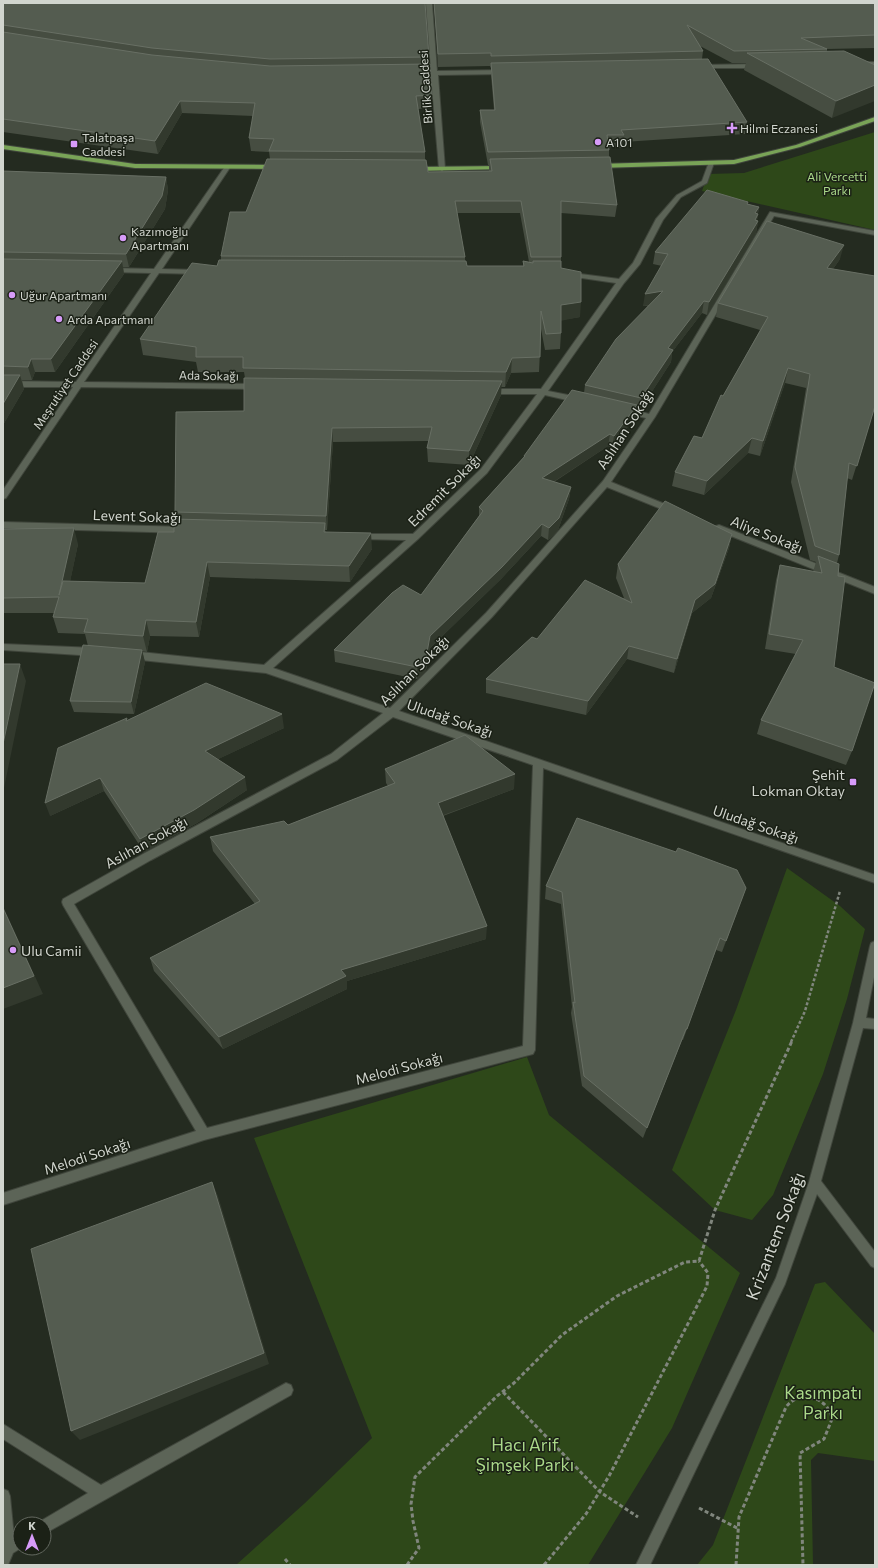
<svg xmlns="http://www.w3.org/2000/svg" width="878" height="1568" viewBox="0 0 878 1568" font-family="Commissioner,sans-serif">
<rect width="100%" height="100%" fill="#242b20"/>
<path fill="#2e4819" d="M875,132V230L702,191L708,174L744,173Z
M787,868L840,906L865,929L847,999L823,1074L773,1195L752,1220L715,1210L672,1170L736,1010Z
M527,1057L549,1115L740,1273L672,1428L588,1565H236L305,1503L372,1438L254,1138Z
M825,1282L875,1334V1461L818,1453L811,1460L813,1565H697L713,1545L815,1284Z"/>
<g fill="none" stroke-linecap="round" stroke-linejoin="round">
<defs>
<path id="minor" d="M426,3H432L437,71L505,70L508,72L505,74L438,75L445,169L442,171L439,169L431,75H417L414,73L417,71H431Z
M859,62H875V66L857,65V63Z
M699,65L759,64L762,66L759,68H697V66Z
M709,162L714,163L707,183L681,197L663,220L640,264L624,283L548,391L583,398V402L580,403L545,395L487,473L418,539L273,668L390,708L486,613L603,481L646,418L620,412L619,410L623,407L649,414L770,212L875,231V235L774,216L655,417L611,482L677,509L678,511L677,513H671L607,487L492,617L399,711L875,875V883L543,768L535,1050L533,1054L204,1140L3,1205V1193L196,1131L63,905L62,902L63,899L143,854L331,754L383,713L266,673L131,659L128,657L126,655L128,653L131,651L264,665L406,540L359,539L355,536L356,534H413L481,469L537,394H489L486,393V389H541L616,283L568,276H565V272L619,279L633,263L656,219L677,195L702,181ZM393,717L533,765L523,1046L207,1128L74,904L151,860L337,760Z
M226,165L231,166L162,269L198,270L202,272L198,274L159,273L84,382L257,384L261,387L260,389L81,387L6,498L3,499V490L73,387H3V381L76,382L151,273L110,272L106,270L110,268L154,269Z
M3,522L187,527L191,530L187,533L3,528Z
M719,525L875,587V594L716,530L715,528L716,526Z
M3,644L95,648L100,652L95,656L3,650Z
M875,941V972L866,1018L875,1019V1029L863,1028L821,1181L875,1252V1268L871,1266L817,1194L785,1284L650,1565H636L776,1278L809,1182L853,1023L870,946L871,943Z
M286,1383L291,1385L293,1390L291,1395L44,1534V1524H38L39,1522L88,1493L3,1439V1424L101,1485Z
M3,1489L8,1491L10,1496L14,1537L20,1534V1548H21L13,1553L8,1565H3Z"/>
<path id="major" d="M875,117V121L800,147L734,164L598,168L595,166L598,164L734,160L796,145Z
M3,145L135,164L276,165L279,167L276,169L135,168L3,149Z
M502,166L504,167V169L414,171L411,169L414,167Z"/>
</defs>
<use href="#minor" stroke="#40463c" stroke-width="2"/>
<use href="#major" stroke="#40463c" stroke-width="2"/>
<path stroke="#80867d" stroke-width="2.5" stroke-dasharray="3 2" stroke-linecap="butt" d="M791,1042L805,1011L840,891"/>
<path stroke="#80867d" stroke-width="3" stroke-dasharray="4 2.5" stroke-linecap="butt" d="M503,1392L600,1492L638,1517
M699,1508L737,1528
M285,1559L290,1565
M407,1565L419,1548L413,1521L411,1504L415,1477L497,1396L514,1383L562,1335L617,1296L685,1262L699,1261L715,1210L792,1041
M544,1565L586,1514L609,1476L694,1312L707,1286L708,1273L699,1261
M736,1565L739,1517L786,1407C799,1389 829,1397 832,1419L824,1439L800,1453L803,1565"/>
<use href="#minor" fill="#5c6457" fill-rule="evenodd"/>
<use href="#major" fill="#79a357" fill-rule="evenodd"/>
</g>
<path fill="#464d41" fill-rule="evenodd" d="M3,3L429,57L432,95V108L418,109L425,152V160L428,172L489,171V165H488L480,122V110H494L491,75V68L490,66L438,67L434,3H875V48L827,49V52L875,65L832,118L744,70L746,63H732L700,46L703,51L702,59L747,122L745,134L623,142L622,148L609,147V157L617,205L615,217L561,213V268L580,317L561,320V333L560,349L545,350L541,329L539,372L511,373L505,387H501V395L469,465L428,462L427,448L429,441L333,442L327,530H325L326,532L372,549L350,582L210,577L199,637L150,636L147,652L142,651L145,662L134,714L74,712L70,701L88,646L85,634L58,633L53,617L54,613H3V529L78,544L70,581L145,583L174,532L176,519L175,512L244,411L245,378L244,372H198L196,362L143,355L140,339L217,266L221,260V256L246,212L270,159L269,152L251,151L249,138L253,116L182,113L158,154L3,132ZM457,213H520L529,262L523,261V266H467L465,261V257Z
M3,171L166,177L168,190L165,209L129,267H123L124,274L55,372H35L32,380H22L24,389L3,425Z
M748,202L747,204L759,207L757,220L758,221L756,233L707,315L702,313L672,352L671,362L640,410L636,409L635,417L612,448L608,446L554,482L571,487L569,499L558,530L548,540L541,536L501,579L430,648L426,670L417,679L335,662L334,650L421,595L479,516V507L523,458L524,456L584,393L585,385L648,306H643L662,266L653,264L655,252Z
M840,259L833,269L875,406L852,480L847,478L839,555L837,563L838,576L834,667L852,751L846,765L757,734L761,720L796,654L765,649L776,580L780,565L813,572L816,562L810,560L791,482L806,388L785,383L760,456L748,453L704,495L672,486L675,472L702,438L723,396L760,330L716,317L718,303Z
M732,534L729,548L711,598L692,613L674,673L627,659L586,715L486,693V679L624,598L616,578L618,564Z
M128,720L284,728L218,759L247,790L197,823L144,852L104,791L50,816Z
M385,769L514,789L443,816L486,939L347,981V989L223,1049L154,971L150,958L255,904L213,851L210,837L288,825L388,786L386,783Z
M546,886L746,888L722,952L716,950L683,1040H682L643,1138L582,1086L571,1013L572,1007L561,904L545,899Z"/>
<path fill="#32392d" d="M875,85V101L832,118L836,101Z
M180,101L182,113L158,154L155,141Z
M166,177L168,190L165,209L129,267L126,254Z
M759,207L756,224L758,221L756,233L707,315L709,302L755,213Z
M844,245L840,259L824,282L827,268Z
M122,261L124,274L55,372L51,359Z
M663,291L661,304L643,306L645,294Z
M704,301L702,313L672,352L671,362L640,410L641,398L668,348Z
M581,302L580,317L560,321L561,305Z
M512,358L511,373L505,387L506,372Z
M31,359L35,372L32,380L28,367Z
M788,368L785,383L760,456L763,441Z
M20,375L24,389L3,425V404Z
M502,381L501,395L469,465V451Z
M637,405L635,417L612,448L614,436Z
M332,428L333,442L327,530L326,516Z
M610,434L608,446L541,490L542,478Z
M752,438L748,453L704,495L707,481Z
M571,487L569,499L558,530L548,540L549,528Z
M542,524L541,536L501,579L430,648L426,670L417,679V667L430,636Z
M74,528L78,544L64,611L59,595Z
M371,533L372,549L350,582L349,566Z
M732,534L729,548L711,598L692,613L674,673L677,659L695,600Z
M207,562L210,577L199,637L196,622Z
M146,620L150,636L147,652L143,636Z
M629,646L627,659L586,715L588,701Z
M142,650L145,662L134,714L131,702Z
M20,664L26,681L3,793V744Z
M282,714L284,728L208,764L205,751Z
M515,774L514,789L438,817V803Z
M245,777L247,790L197,823L144,852L140,839Z
M100,778L104,791L50,816L45,803Z
M746,888L742,900L722,952L726,941Z
M3,906L43,994L3,1009Z
M487,926L486,939L347,981V989L223,1049L219,1037L341,970Z
M720,938L716,950L683,1040L687,1029Z
M686,1029L682,1040L643,1138L647,1128Z
M212,1182L218,1196L269,1364L80,1440L71,1431Z"/>
<path fill="#545c50" stroke="#686f64" d="M3,3H425L429,57L270,59L152,48L3,25Z
M434,3H875V35L801,38L827,49L734,51L687,25L703,51L491,56V53L438,54Z
M3,32L152,55L270,66L430,64L432,95L416,96L425,152L269,151L274,139L249,138L255,103L180,101L155,141L3,119Z
M844,51L875,65V85L836,101L747,53Z
M708,59L747,122L621,130L624,135H607L609,150L488,152L480,110H495L491,63Z
M610,157L617,205L561,201V257H531L521,201H455L465,257L221,256L230,212H246L267,159L426,160L428,172L492,171L490,159Z
M3,171L166,177L162,196L126,254L3,252Z
M707,190L748,202L747,204L759,207L755,213L758,214L755,220L758,221L709,302L704,301L668,348L673,350L641,398L585,385L616,339L663,291L645,294L668,254L655,252Z
M767,221L844,245L827,268L875,276V406L857,466L849,463L839,555L815,546L795,467L810,374L788,368L763,441L752,438L707,481L675,472L694,436L702,438L721,395L723,396L768,317L718,303Z
M3,259L122,261L51,359H31L28,367L3,366Z
M219,260L466,261L467,266H524L523,261L533,263V261H561V268L581,272V302L561,305V333L546,334L541,311L540,357L512,358L506,372L243,368V357H196V347L140,339L192,263L217,266Z
M3,375H20L3,404Z
M244,378L502,381L469,451L427,448L432,427L332,428L326,516L175,512L176,412L244,411Z
M572,390L637,405L614,436L610,434L542,478L571,487L559,518L549,528L542,524L502,567L430,636L426,658L417,667L334,650L392,593L403,585L421,595L483,511L479,507L525,456H524Z
M665,501L732,534L715,584L695,600L677,659L629,646L588,701L486,679L532,637L537,639L585,580L632,603L618,564Z
M174,519L325,523L324,532L371,533L349,566L207,562L196,622L146,620L143,636L84,632L88,619L53,617L59,597L3,598V529L74,528L59,595L63,581L145,583L158,532H174Z
M818,556L839,564L838,576L845,577L834,667L875,683L852,751L761,720L803,640L769,634L780,565L822,573Z
M83,645L142,650L131,702L70,701Z
M3,664H20L3,744Z
M206,683L282,714L205,751L245,777L194,810L140,839L100,778L45,803L58,748L127,718L126,721Z
M465,735L515,774L438,803L487,926L341,970L346,976L219,1037L150,958L260,901L210,837L284,821L288,825L395,783L385,769Z
M577,818L676,852L678,848L737,870L746,888L726,941L720,938L687,1029H686L647,1128L584,1076L573,1002L575,1003L562,892L546,886Z
M3,908L34,976L3,988Z
M212,1182L264,1353L71,1431L31,1249Z"/>
<g fill="#d79bf9" stroke="#1b2116" stroke-width="1.5">
<path d="M730 122h4v4h4v4h-4v4h-4v-4h-4v-4h4z"/>
<circle cx="598" cy="142" r="4"/>
<rect x="70" y="140" width="8" height="8" rx="2"/>
<circle cx="123" cy="238" r="4"/>
<circle cx="12" cy="295" r="4"/>
<circle cx="59" cy="319" r="4"/>
<rect x="849" y="778" width="8" height="8" rx="2"/>
<circle cx="13" cy="950" r="4"/>
</g>
<g text-anchor="middle" dominant-baseline="central" stroke-width="3" stroke-linejoin="round" paint-order="stroke">
<g font-size="12" fill="#d1d5ce" stroke="#1b2116">
<text transform="translate(425 87) rotate(-94)">Birlik Caddesi</text>
<text transform="translate(209 375) rotate(1)">Ada Sokağı</text>
<text transform="translate(65 384) rotate(-56)">Meşrutiyet Caddesi</text>
</g>
<g font-size="12" fill="#d1d5ce" stroke="#1b2116" text-anchor="start">
<text x="740" y="128">Hilmi Eczanesi</text>
<text x="82" y="137">Talatpaşa<tspan x="82" dy="14">Caddesi</tspan></text>
<text x="606" y="142">A101</text>
<text x="131" y="231">Kazımoğlu<tspan x="131" dy="14">Apartmanı</tspan></text>
<text x="20" y="295">Uğur Apartmanı</text>
<text x="67" y="319">Arda Apartmanı</text>
</g>
<g font-size="12" fill="#abd98a" stroke="#1b2116">
<text x="837" y="176">Ali Vercetti<tspan x="837" dy="14">Parkı</tspan></text>
</g>
<g font-size="14" fill="#d1d5ce" stroke="#1b2116">
<text transform="translate(625 429) rotate(-57)">Aslıhan Sokağı</text>
<text transform="translate(444 490) rotate(-45)">Edremit Sokağı</text>
<text transform="translate(137 516) rotate(2)">Levent Sokağı</text>
<text transform="translate(767 534) rotate(22)">Aliye Sokağı</text>
<text transform="translate(414 670) rotate(-45)">Aslıhan Sokağı</text>
<text transform="translate(450 718) rotate(19)">Uludağ Sokağı</text>
<text transform="translate(756 824) rotate(19)">Uludağ Sokağı</text>
<text transform="translate(146 842) rotate(-29)">Aslıhan Sokağı</text>
<text transform="translate(399 1068) rotate(-15)">Melodi Sokağı</text>
<text transform="translate(87 1156) rotate(-18)">Melodi Sokağı</text>
</g>
<g font-size="14" fill="#d1d5ce" stroke="#1b2116" text-anchor="end">
<text x="845" y="774">Şehit<tspan x="845" dy="16">Lokman Oktay</tspan></text>
<text x="21" y="950" text-anchor="start">Ulu Camii</text>
</g>
<g font-size="17" fill="#d1d5ce" stroke="#1b2116">
<text transform="translate(775 1236) rotate(-69)">Krizantem Sokağı</text>
</g>
<g font-size="17" fill="#abd98a" stroke="#1b2116">
<text x="823" y="1392">Kasımpatı<tspan x="823" dy="20">Parkı</tspan></text>
<text x="525" y="1444">Hacı Arif<tspan x="525" dy="20">Şimşek Parkı</tspan></text>
</g>
</g>
<rect width="878" height="1568" fill="none" stroke="#d1d5ce" stroke-width="8"/>
<g transform="translate(32 1536)"><circle r="19" fill="#1b2116" stroke="#646960"/>
<path d="M0-3L7 15L0 10L-7 15Z" fill="#d79bf9"/>
<text y="-6" font-size="11" font-weight="bold" text-anchor="middle" fill="#d1d5ce">K</text>
</g>
</svg>
